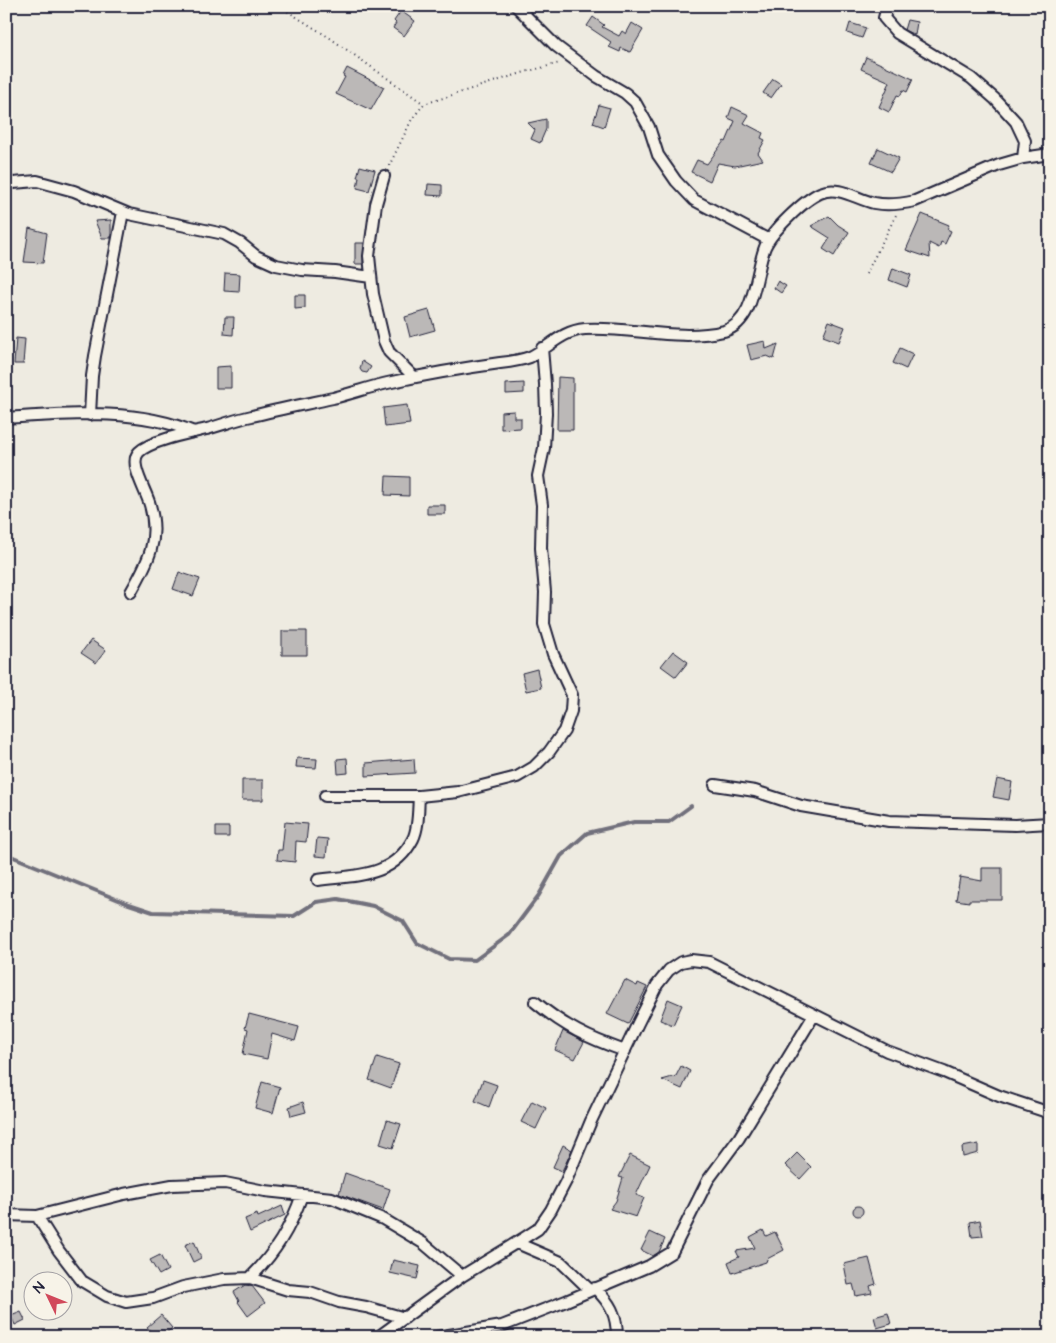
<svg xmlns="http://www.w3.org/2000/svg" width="1056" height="1343" viewBox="0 0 1056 1343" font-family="'Architects Daughter',sans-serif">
<rect width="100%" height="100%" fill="#eeebe1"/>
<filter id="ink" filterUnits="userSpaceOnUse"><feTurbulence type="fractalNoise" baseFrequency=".02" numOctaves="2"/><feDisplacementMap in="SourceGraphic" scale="10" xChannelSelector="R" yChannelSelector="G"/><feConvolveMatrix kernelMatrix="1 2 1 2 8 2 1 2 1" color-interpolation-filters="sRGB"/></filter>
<g filter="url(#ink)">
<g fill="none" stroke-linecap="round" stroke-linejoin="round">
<path stroke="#716f7b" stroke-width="4" d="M6,854L126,903L153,912L294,916L316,902L338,899L373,906L403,921L417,943L449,959L475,960L509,935L539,895L561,856L587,833L634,822H669L691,806"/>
</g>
<path fill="#bbb8b7" stroke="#22223b" d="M401,11L415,21L404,36L393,28L396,23L394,21Z
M593,17L604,25L602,27L619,36L622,31L626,34L632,23L643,30L630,52L621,48L620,52L609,47L611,42L587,26Z
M907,20L917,22L915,35L904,30Z
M850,23L866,28L862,38L847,33Z
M866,57L913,79L907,92L903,90L900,96L897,95L889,112L879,107L890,82L861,69Z
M347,68L384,87L371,110L336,94L345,77L343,76Z
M773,79L781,84L771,98L763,93Z
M599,105L610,108L604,127L593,123Z
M732,107L749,115L744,123L763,133L761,138L765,140L758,153L763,160L735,166L718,163L710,181L691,172L697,160L707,164L724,141L726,142L735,121L728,118Z
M546,119V129L540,143L531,139L535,130L528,123Z
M878,148L899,158L891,172L871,163Z
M360,166L375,170L369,191L357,188L359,177H357Z
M428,184L442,185V196L427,195Z
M922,214L949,225L947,229L951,231L945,244L941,242L939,248L929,243L930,258L906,250Z
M829,216L838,225L849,232L834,256L823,249L830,238L811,226Z
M111,220V238H102L95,221Z
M29,228L47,233L43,263L24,262Z
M355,243H364L363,264H355Z
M893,268L911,275L907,287L889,280Z
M225,273L240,274L239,292L224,291Z
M778,281L786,286L781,293L774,288Z
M295,295H305V308L295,309Z
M429,310L435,330L410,337L405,317Z
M225,317H234L233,335L224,334Z
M829,321L845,327L839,342L823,336Z
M16,338L25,339L23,364H14Z
M765,341L766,349L778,344L774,359L767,356L751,360L747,345Z
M900,348L913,354L906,369L893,363Z
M362,361L371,367L367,373L362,372L360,369Z
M231,366V388H216V367Z
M558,377L573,378V430H557Z
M524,383V393L506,394V384Z
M407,405L410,424L385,427L383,408Z
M514,411V418H521V428L501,429V412Z
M386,476L409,477V496L385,495Z
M427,505H445V514H427Z
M179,572L200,579L193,596L173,589Z
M282,631H307V655H282Z
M91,640L106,650L96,663L81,653Z
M673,651L688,662L676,677L661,666Z
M537,669L541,688L526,691L522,673Z
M297,758L317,759L316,768L296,767Z
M347,758L348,773L338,774L337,759Z
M414,759L415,773L366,776V763Z
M997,779L1012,782L1009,800L993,797Z
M242,780H263V800H242Z
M285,822L308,824L306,842L296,841L295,862L277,860L278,850H282Z
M216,827H229V837H216Z
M317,838L328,839L326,857L315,856Z
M982,868H1002V900H969V902L956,900L960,877L982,881Z
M625,980L637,986L638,983L647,987L628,1024L607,1014Z
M668,999L682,1005L673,1025L660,1020Z
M249,1014L299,1027L295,1041L272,1034L267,1059L243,1054L248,1029L245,1028Z
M563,1031L584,1042L575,1059L555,1050Z
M377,1057L399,1064L391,1088L369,1080Z
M681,1066L690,1071L682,1089L662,1080L676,1076Z
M483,1080L497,1085L489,1107L475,1101Z
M262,1082L280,1087L273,1113L255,1108Z
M532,1101L546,1108L536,1129L521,1122Z
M303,1102L306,1112L291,1116L289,1107Z
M387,1120L401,1124L393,1148L380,1144Z
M978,1144V1153L963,1157L962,1147Z
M563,1145L572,1150L562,1171L553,1167Z
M797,1153L811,1167L800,1179L785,1165Z
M630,1155L650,1165L636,1195L644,1198L636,1217L610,1209L616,1201L623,1178L619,1177Z
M345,1173L390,1189L383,1210L339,1194Z
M282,1206L285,1215L250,1232L245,1219L257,1214L258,1217Z
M853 1211a5 5 0 1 1 10 0a5 5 0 1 1-10 0Z
M980,1220L983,1236L972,1237L970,1222Z
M763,1230L766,1236L775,1232L784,1250L767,1259L766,1262L732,1273L728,1262L739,1257L736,1251L755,1248L750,1237Z
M650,1232L665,1239L659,1252L653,1256L641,1250Z
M194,1241L201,1258L193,1262L185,1245Z
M160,1255L168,1270L159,1275L150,1260Z
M869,1258L876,1284L870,1286L872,1293L856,1296L853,1284L848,1285L844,1264Z
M393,1260L420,1266L417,1279L390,1273Z
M245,1285L252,1286L265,1303L248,1316L238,1302L239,1301L234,1292Z
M21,1312L25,1320L15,1325L11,1316Z
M888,1313L891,1324L877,1328L874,1317Z
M161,1315L172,1328L162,1337H156L147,1327Z"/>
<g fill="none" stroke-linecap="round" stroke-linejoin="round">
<defs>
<path id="street" d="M516,6L556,46L596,76L625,93L635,102L649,127L658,155L676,181L694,200L769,240
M887,6L884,18L897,33L971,78L995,99L1016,122L1025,141L1023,158
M384,176L376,204L369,256L373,294L384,341L389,352L414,377
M6,181L13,183L37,181L74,191L129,214L224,234L240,243L256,256L276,265L302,270L335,272L371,277
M90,415L92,376L95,356L123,212
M6,418C68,414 135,407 194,432
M131,592C148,562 160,541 150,505C146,490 128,463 139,452C151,440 190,433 207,429C222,425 237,419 252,416C279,409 306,404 333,398C353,393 372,386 392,382C428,374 464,368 500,363C509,362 521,360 530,357C549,348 561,331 585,329C630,326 678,342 724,331C756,322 755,272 765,247C772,231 804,200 820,193C839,185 856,199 874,203C888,206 901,204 915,201L999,165L1023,158L1050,154
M715,785L755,791L801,806L889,821L1015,825L1050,823
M325,796H419L458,792L517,777L534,767L549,752L564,731L571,711L572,695L553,654L544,624L545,592L541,548L542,505L538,476L544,448L546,413L545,384L542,348
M318,880C355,875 393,878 413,839C419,827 418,809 419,796
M535,1002C565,1027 588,1038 625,1051
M6,1215L37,1216L124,1194L172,1185L225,1183L265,1191L332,1198L383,1219L423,1243L462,1276
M37,1216L59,1251L82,1281L107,1296L126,1302L153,1298L183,1287L224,1279L250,1278L288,1290L310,1292L339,1302L366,1307L405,1318
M517,1243L561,1262L590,1290
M250,1278C275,1253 290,1229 302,1195
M595,1288C610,1303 617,1314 617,1337
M378,1337L462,1276L524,1238L538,1229L551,1210L566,1181L591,1121L638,1023L657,985L669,970L681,962L691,960L709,962L887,1051L944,1072L999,1096L1050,1113
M437,1337L502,1326L566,1301L649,1266L672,1252L708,1180L739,1138L814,1015"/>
</defs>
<use href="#street" stroke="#22223b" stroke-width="14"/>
<path stroke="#22223b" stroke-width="2" stroke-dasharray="1 4" stroke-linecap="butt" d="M279,6L330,38L424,104
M389,166L412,119L424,104L525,72L560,63
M866,274L896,215"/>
<use href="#street" stroke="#f7f3e8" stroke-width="10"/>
</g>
</g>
<rect width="1056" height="1343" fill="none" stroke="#f7f3e8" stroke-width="25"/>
<rect x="12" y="12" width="1031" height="1318" fill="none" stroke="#22223b" stroke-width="2" filter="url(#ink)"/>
<g transform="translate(48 1296) rotate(313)"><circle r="24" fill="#f7f3e8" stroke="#a29fa3"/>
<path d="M0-4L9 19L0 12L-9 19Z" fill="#d1495b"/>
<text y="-8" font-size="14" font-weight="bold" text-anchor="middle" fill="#22223b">N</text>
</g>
</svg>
